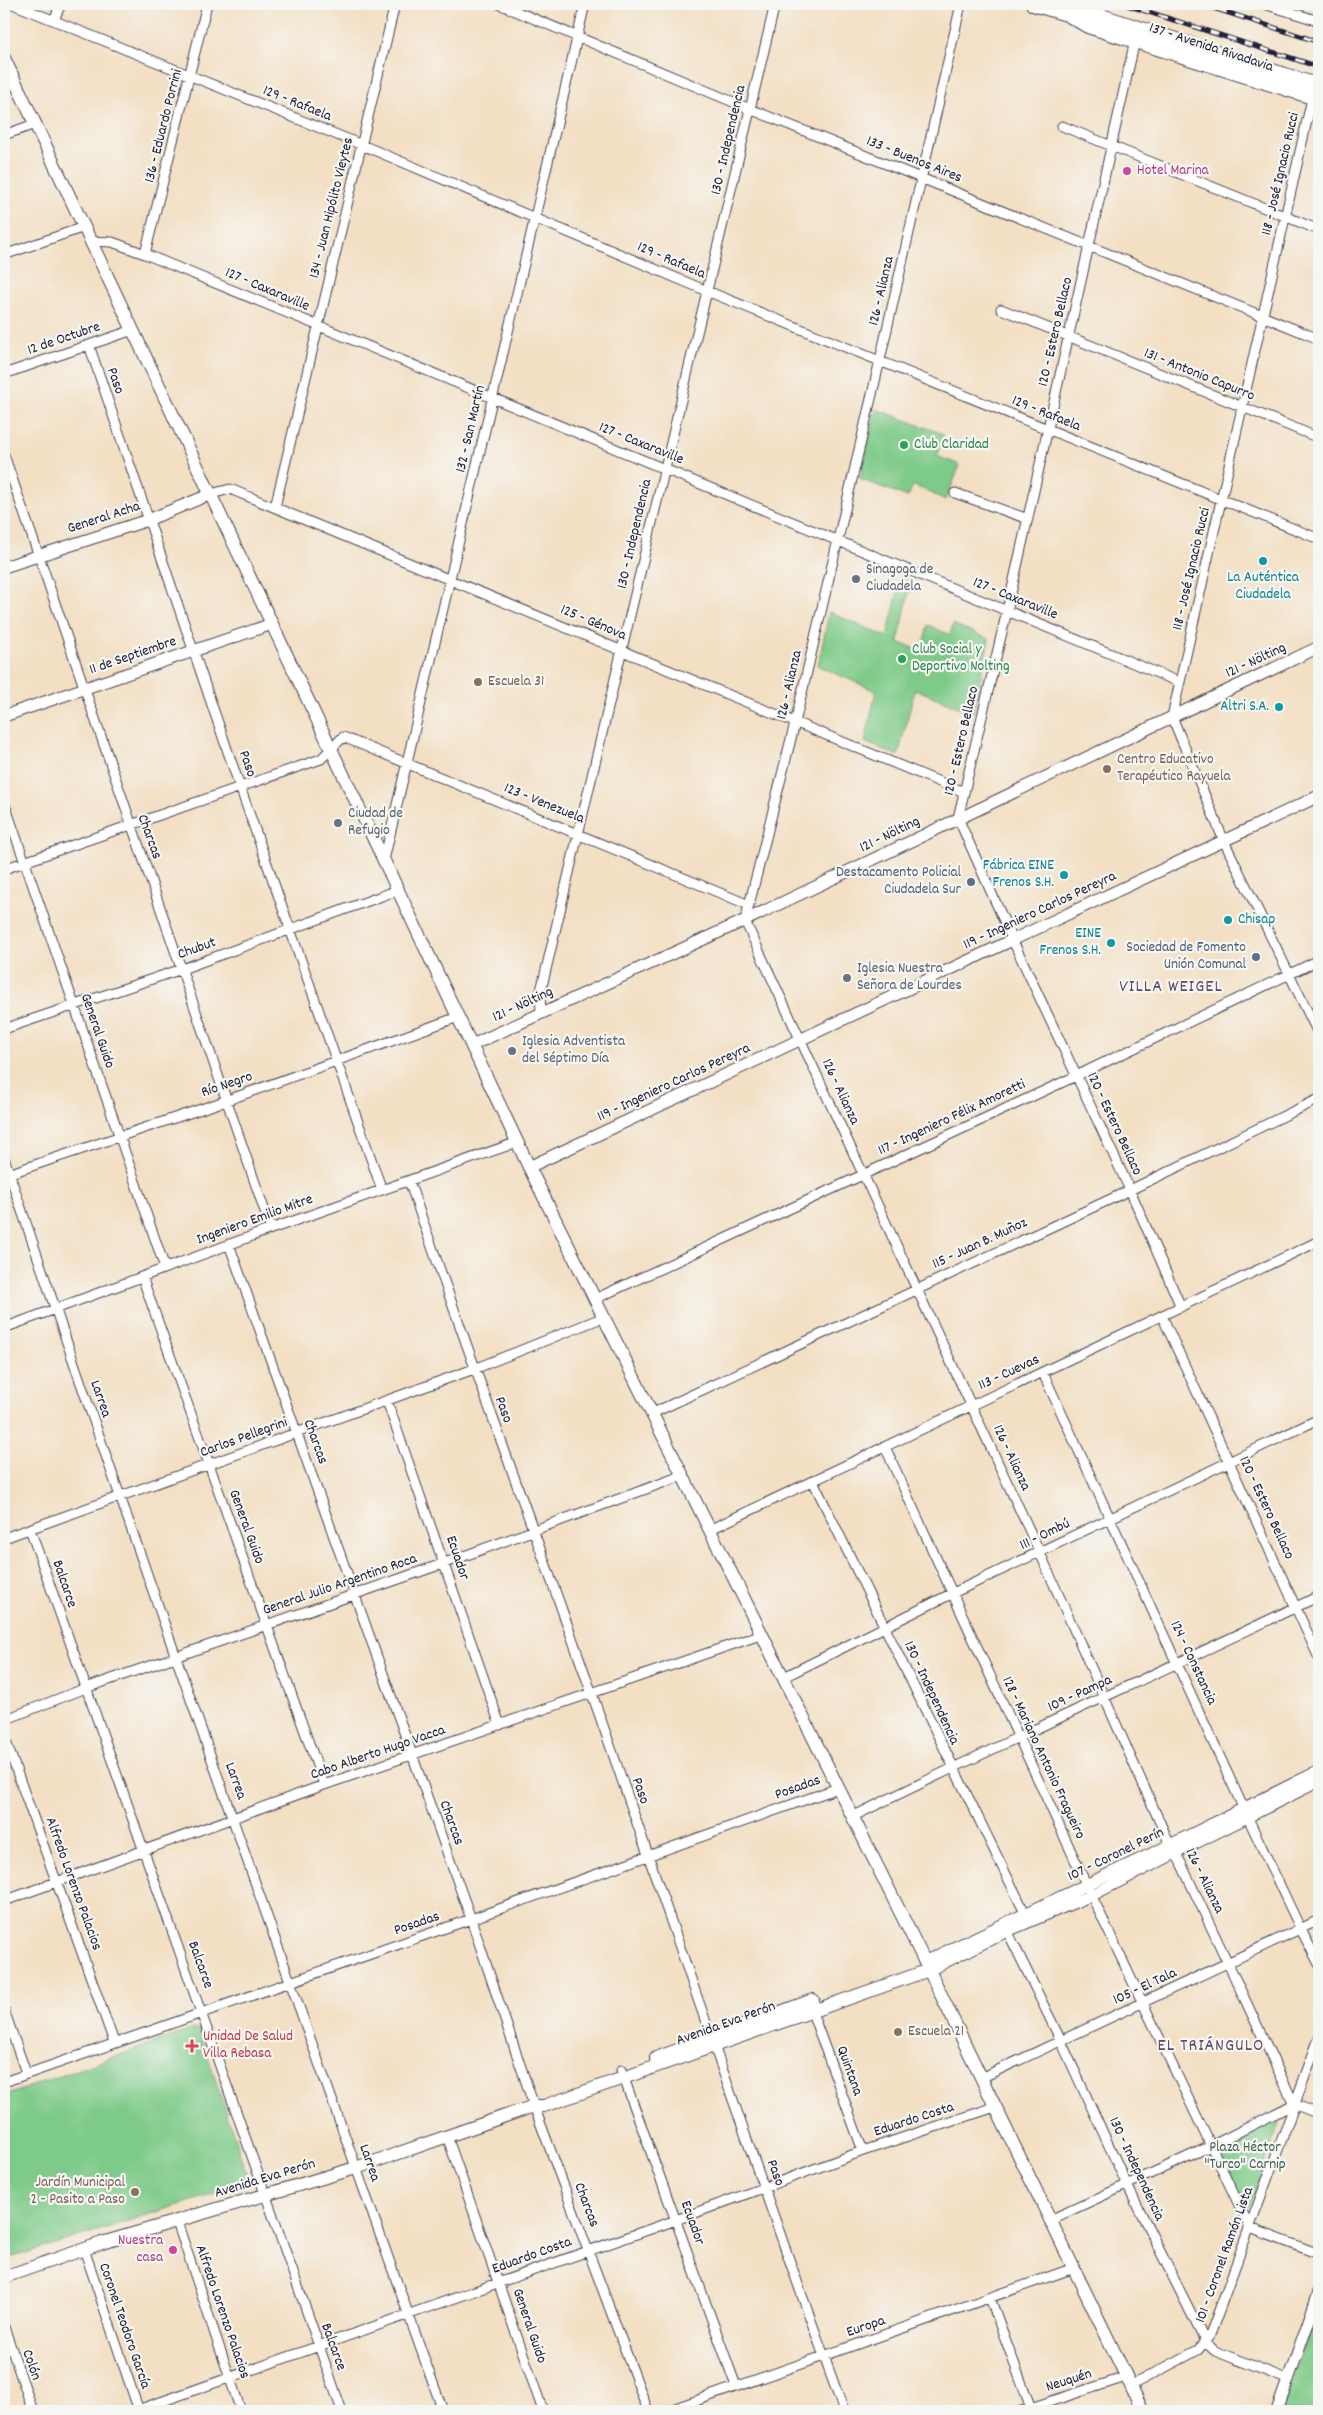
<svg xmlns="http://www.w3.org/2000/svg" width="1323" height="2415" viewBox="0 0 1323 2415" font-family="Dekko,sans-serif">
<rect width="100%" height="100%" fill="#f6f6f2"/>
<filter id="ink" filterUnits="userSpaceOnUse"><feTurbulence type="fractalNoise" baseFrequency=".02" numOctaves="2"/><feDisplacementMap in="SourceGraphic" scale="10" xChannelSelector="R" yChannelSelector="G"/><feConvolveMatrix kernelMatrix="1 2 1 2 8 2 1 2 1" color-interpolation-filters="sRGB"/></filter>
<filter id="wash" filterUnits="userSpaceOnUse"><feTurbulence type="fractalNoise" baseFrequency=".0096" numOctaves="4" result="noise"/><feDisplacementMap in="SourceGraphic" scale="20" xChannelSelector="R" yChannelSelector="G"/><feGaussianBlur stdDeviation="1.12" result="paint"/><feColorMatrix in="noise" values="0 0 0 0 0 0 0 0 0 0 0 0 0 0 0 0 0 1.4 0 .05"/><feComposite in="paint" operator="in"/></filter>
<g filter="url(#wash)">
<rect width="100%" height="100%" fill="#f3dfc3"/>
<path fill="#7eca88" stroke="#507662" d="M876,409L943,434L937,456L960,465L946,500L913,485L908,497L860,479Z
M902,575L912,579L898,642L922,651L928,625L950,635L953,624L989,639L973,713L915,689L898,756L865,742L876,691L818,666L829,612L887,637Z
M193,2029L199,2031L249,2181L246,2184L4,2260V2096Z
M1276,2115H1280L1281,2119L1250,2205L1247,2207L1244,2205L1216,2149Z
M1319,2304V2411H1280Z"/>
</g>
<g filter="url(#ink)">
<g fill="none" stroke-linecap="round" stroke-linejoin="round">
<defs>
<path id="minor" d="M13,4L362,145L707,291L1319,539
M499,4L750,109L1319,339
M961,4L880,360L795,723L745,921L1040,1553L1170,1845L1180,1861L1294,2104L1319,2114
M1264,4L1319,21
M54,20L61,4
M1136,36L1007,611L958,818L1013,941L1130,1190L1181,1307
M1313,94L1172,717L1224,841L1319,1035
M1062,126L1319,230
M4,135L35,124
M90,241L112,242L145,254L1179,682
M145,254L207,4
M4,255L84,227
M1001,309L1319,438
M89,345L240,787L382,1190
M4,374L133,330
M4,455L271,1229
M955,493L1028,519
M211,494L230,489L964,792
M275,507L395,4
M4,802L165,1268
M384,860L585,4
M4,869L321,759L343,737L749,905
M541,1012L540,995L775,4
M4,1029L182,969L398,890
M4,1158C146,1577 294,1995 443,2411
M5,1175L225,1101L458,1017
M409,1181C468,1352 531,1522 592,1694C676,1933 756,2173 844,2411
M229,1244L471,1919L534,2106L648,2411
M142,1277L324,1785
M595,1299L1076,1076L1319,960
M1162,1316L1319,1658
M4,1328L271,1229L518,1142
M1043,1373L1248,1818L1301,1930L1319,1964
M387,1401L500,1725
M653,1413L1130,1190L1319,1099
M885,1447L1087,1886L1250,2228L1319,2254
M813,1481L1026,1915
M30,1529L342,2411
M711,1529L1319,1241
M4,1538L474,1369L604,1317
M784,1677L953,1593L1319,1419
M4,1720L86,1688L445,1563L684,1475
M4,1736L114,2042
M852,1817C1007,1740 1164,1671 1319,1596
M4,1901L324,1785L763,1634
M1005,1926L1061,2041L1127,2185L1206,2343L1215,2351L1289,2380
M810,2007L863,2151
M4,2010L26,2073
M621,2070L736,2386
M981,2078L1319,1920
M4,2082L471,1919L838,1788
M447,2136L543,2411
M1050,2220L1211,2146L1294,2104
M177,2222L241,2411
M84,2249L139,2411
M990,2298L1032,2411
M4,2327L33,2411
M1130,2386L1198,2350L1210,2335L1319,2038
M135,2411L676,2220L863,2151L995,2107
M667,2411L1074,2268
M1021,2411L1126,2377"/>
<path id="tertiary" d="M4,567L148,520L211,494
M4,716L272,624
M472,1045L750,918L1319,647
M529,1167L1319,796
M924,1962L1170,1845L1319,1771
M929,1970L1007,1931L1092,1895L1319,1781
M1277,2411L1319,2292"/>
<path id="secondary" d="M4,58L529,1167L929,1970L1143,2411
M656,2058L813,2000
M4,2277L102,2243L356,2168L534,2106H544L929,1970"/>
<path id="primary" d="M1033,4L1067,14L1088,26L1319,99
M1068,14L1092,13L1319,86"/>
</defs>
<use href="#minor" stroke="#413e4f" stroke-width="11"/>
<use href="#tertiary" stroke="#413e4f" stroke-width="13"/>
<use href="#secondary" stroke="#413e4f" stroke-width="14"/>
<use href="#primary" stroke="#413e4f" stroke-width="16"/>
<use href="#minor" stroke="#fff" stroke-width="9"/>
<use href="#tertiary" stroke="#fff" stroke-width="11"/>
<use href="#secondary" stroke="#fff" stroke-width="12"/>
<use href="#primary" stroke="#fff" stroke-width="14"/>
<defs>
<path id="rail" d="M1124,4L1319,67
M1201,4L1319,42"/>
</defs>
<use href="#rail" stroke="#22223b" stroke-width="5"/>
<use href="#rail" stroke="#f6f6f2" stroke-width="3" stroke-dasharray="9" stroke-linecap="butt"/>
</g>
</g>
<g fill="#d1479c" stroke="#f6f6f2" stroke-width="2">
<circle cx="1127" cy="171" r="5"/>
<circle cx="173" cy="2250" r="5"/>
</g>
<g fill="#2e9e5b" stroke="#f6f6f2" stroke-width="2">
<circle cx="904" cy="445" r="5"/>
<circle cx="902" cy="659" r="5"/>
</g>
<g fill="#0f9aa8" stroke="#f6f6f2" stroke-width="2">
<circle cx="1263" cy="561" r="5"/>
<circle cx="1279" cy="707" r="5"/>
<circle cx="1064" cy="875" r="5"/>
<circle cx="1228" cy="920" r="5"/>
<circle cx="1111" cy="943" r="5"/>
</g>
<g fill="#6b7280" stroke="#f6f6f2" stroke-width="2">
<circle cx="856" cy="579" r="5"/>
<circle cx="338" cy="823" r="5"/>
<circle cx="847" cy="978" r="5"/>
<circle cx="512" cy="1051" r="5"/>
</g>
<g fill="#8d6e63" stroke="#f6f6f2" stroke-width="2">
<circle cx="478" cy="682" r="5"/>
<circle cx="1107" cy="769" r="5"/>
<circle cx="898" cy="2032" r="5"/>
<circle cx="135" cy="2192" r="5"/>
</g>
<g fill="#5c6f8a" stroke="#f6f6f2" stroke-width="2">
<circle cx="971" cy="882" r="5"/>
<circle cx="1256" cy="957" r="5"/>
</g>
<path fill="#e0444e" stroke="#f6f6f2" stroke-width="2" d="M189.5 2038.5h5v5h5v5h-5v5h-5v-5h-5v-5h5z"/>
<g text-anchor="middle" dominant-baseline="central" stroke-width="4.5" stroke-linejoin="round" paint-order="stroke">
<g font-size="15" fill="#22223b" stroke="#f6f6f2">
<text transform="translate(1211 48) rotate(18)">137 - Avenida Rivadavia</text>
<text transform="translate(297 104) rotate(22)">129 - Rafaela</text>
<text transform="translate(164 126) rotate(-76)">136 - Eduardo Porrini</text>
<text transform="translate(729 140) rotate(-77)">130 - Independencia</text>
<text transform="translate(914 160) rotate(22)">133 - Buenos Aires</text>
<text transform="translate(1281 174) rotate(-77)">118 - José Ignacio Rucci</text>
<text transform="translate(332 208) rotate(-76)">134 - Juan Hipólito Vieytes</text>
<text transform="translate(671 261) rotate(23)">129 - Rafaela</text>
<text transform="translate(267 290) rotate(23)">127 - Caxaraville</text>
<text transform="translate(882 291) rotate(-77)">126 - Alianza</text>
<text transform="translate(1056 332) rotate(-77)">120 - Estero Bellaco</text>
<text transform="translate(64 339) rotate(-19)">12 de Octubre</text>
<text transform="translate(1199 375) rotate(22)">131 - Antonio Capurro</text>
<text transform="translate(115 381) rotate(71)">Paso</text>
<text transform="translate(1046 414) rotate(22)">129 - Rafaela</text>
<text transform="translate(471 429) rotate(-77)">132 - San Martín</text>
<text transform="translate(641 444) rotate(22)">127 - Caxaraville</text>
<text transform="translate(104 518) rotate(-18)">General Acha</text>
<text transform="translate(635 534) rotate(-77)">130 - Independencia</text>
<text transform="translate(1192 569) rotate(-77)">118 - José Ignacio Rucci</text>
<text transform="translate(1015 599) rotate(22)">127 - Caxaraville</text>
<text transform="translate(593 623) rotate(23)">125 - Génova</text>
<text transform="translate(133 656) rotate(-19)">11 de Septiembre</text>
<text transform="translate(1256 661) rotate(-25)">121 - Nölting</text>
<text transform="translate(790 685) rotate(-77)">126 - Alianza</text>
<text transform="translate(962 741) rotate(-77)">120 - Estero Bellaco</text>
<text transform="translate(247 764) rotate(71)">Paso</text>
<text transform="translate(544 804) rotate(22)">123 - Venezuela</text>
<text transform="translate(890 835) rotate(-26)">121 - Nölting</text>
<text transform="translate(149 837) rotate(70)">Charcas</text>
<text transform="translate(1040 911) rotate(-25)">119 - Ingeniero Carlos Pereyra</text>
<text transform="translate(197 949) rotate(-20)">Chubut</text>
<text transform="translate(523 1005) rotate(-25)">121 - Nölting</text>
<text transform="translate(97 1031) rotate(71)">General Guido</text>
<text transform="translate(674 1083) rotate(-25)">119 - Ingeniero Carlos Pereyra</text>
<text transform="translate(227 1085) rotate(-19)">Río Negro</text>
<text transform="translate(840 1092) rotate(65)">126 - Alianza</text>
<text transform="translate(952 1118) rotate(-25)">117 - Ingeniero Félix Amoretti</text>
<text transform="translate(1114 1124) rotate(65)">120 - Estero Bellaco</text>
<text transform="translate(255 1220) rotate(-20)">Ingeniero Emilio Mitre</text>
<text transform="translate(980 1244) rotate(-25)">115 - Juan B. Muñoz</text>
<text transform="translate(1009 1373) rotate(-25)">113 - Cuevas</text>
<text transform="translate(100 1399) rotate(71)">Larrea</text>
<text transform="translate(503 1410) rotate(70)">Paso</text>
<text transform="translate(244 1438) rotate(-20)">Carlos Pellegrini</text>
<text transform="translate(315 1442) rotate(70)">Charcas</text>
<text transform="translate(1011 1458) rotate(65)">126 - Alianza</text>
<text transform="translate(1266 1508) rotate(65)">120 - Estero Bellaco</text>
<text transform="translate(246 1527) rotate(70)">General Guido</text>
<text transform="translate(1045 1535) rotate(-26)">111 - Ombú</text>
<text transform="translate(457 1558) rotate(71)">Ecuador</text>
<text transform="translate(64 1584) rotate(71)">Balcarce</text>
<text transform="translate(340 1585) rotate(-19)">General Julio Argentino Roca</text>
<text transform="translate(1193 1663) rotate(65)">124 - Constancia</text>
<text transform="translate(931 1693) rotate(65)">130 - Independencia</text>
<text transform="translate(1080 1694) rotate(-25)">109 - Pampa</text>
<text transform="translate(378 1753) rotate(-19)">Cabo Alberto Hugo Vacca</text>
<text transform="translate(1043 1758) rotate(65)">128 - Mariano Antonio Fragueiro</text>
<text transform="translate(235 1781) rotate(70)">Larrea</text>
<text transform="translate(798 1788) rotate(-20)">Posadas</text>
<text transform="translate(640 1791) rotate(71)">Paso</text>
<text transform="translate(451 1823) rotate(70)">Charcas</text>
<text transform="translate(1116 1855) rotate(-26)">107 - Coronel Perín</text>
<text transform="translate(1204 1881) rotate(64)">126 - Alianza</text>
<text transform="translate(73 1884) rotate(70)">Alfredo Lorenzo Palacios</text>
<text transform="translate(417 1924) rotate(-19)">Posadas</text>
<text transform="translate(200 1965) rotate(70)">Balcarce</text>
<text transform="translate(1145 1987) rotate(-25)">105 - El Tala</text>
<text transform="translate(726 2024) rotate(-20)">Avenida Eva Perón</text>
<text transform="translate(849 2071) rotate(70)">Quintana</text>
<text transform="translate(914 2120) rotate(-18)">Eduardo Costa</text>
<text transform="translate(369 2163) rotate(71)">Larrea</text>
<text transform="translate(1136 2169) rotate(65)">130 - Independencia</text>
<text transform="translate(775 2173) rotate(70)">Paso</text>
<text transform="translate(265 2179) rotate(-17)">Avenida Eva Perón</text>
<text transform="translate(586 2205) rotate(69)">Charcas</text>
<text transform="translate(692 2223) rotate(70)">Ecuador</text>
<text transform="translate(1225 2255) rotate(-70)">101 - Coronel Ramón Lista</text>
<text transform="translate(532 2256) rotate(-20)">Eduardo Costa</text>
<text transform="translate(222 2312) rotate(71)">Alfredo Lorenzo Palacios</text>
<text transform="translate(124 2326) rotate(71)">Coronel Teodoro García</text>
<text transform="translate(529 2326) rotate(71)">General Guido</text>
<text transform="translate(866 2327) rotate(-19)">Europa</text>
<text transform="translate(333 2347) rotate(70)">Balcarce</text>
<text transform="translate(31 2365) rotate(71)">Colón</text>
<text transform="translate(1069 2381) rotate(-18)">Neuquén</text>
</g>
<g font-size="15" fill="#b23c85" stroke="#f6f6f2" text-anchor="start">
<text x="1137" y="171">Hotel Marina</text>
<text x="163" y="2241" text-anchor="end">Nuestra<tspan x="163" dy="17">casa</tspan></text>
</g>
<g font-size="15" fill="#27864d" stroke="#f6f6f2" text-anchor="start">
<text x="914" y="445">Club Claridad</text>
<text x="912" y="650">Club Social y<tspan x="912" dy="17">Deportivo Nolting</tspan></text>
</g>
<g font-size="15" fill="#5b616d" stroke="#f6f6f2" text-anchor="start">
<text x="866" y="570">Sinagoga de<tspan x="866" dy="17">Ciudadela</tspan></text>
<text x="348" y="814">Ciudad de<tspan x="348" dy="17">Refugio</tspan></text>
<text x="857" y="969">Iglesia Nuestra<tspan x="857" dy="17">Señora de Lourdes</tspan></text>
<text x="522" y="1042">Iglesia Adventista<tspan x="522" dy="17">del Séptimo Día</tspan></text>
</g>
<g font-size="15" fill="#0d838f" stroke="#f6f6f2" text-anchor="end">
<text x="1263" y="578" text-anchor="middle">La Auténtica<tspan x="1263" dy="17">Ciudadela</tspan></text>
<text x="1269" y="707">Altri S.A.</text>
<text x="1054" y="866">Fábrica EINE<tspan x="1054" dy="17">Frenos S.H.</tspan></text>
<text x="1238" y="920" text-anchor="start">Chisap</text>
<text x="1101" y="934">EINE<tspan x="1101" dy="17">Frenos S.H.</tspan></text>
</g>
<g font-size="15" fill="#785e54" stroke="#f6f6f2" text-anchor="start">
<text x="488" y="682">Escuela 31</text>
<text x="1117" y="760">Centro Educativo<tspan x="1117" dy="17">Terapéutico Rayuela</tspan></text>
<text x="908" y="2032">Escuela 21</text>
<text x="125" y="2183" text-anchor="end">Jardín Municipal<tspan x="125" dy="17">2 - Pasito a Paso</tspan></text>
</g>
<g font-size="15" fill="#4e5e75" stroke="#f6f6f2" text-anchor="end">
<text x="961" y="873">Destacamento Policial<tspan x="961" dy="17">Ciudadela Sur</tspan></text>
<text x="1246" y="948">Sociedad de Fomento<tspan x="1246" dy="17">Unión Comunal</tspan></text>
</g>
<g font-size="15" fill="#be3a42" stroke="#f6f6f2" text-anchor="start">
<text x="203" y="2037">Unidad De Salud<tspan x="203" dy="17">Villa Rebasa</tspan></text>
</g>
<g font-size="15" fill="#425d56" stroke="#f6f6f2">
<text x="1245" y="2148">Plaza Héctor<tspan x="1245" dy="17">"Turco" Carnip</tspan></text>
</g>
<g font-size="18" letter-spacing="1" fill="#5f4869" stroke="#f6f6f2">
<text x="1171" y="987">VILLA WEIGEL</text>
<text x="1211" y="2046">EL TRIÁNGULO</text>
</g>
</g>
<rect width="1323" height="2415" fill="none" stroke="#f6f6f2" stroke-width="20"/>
</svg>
